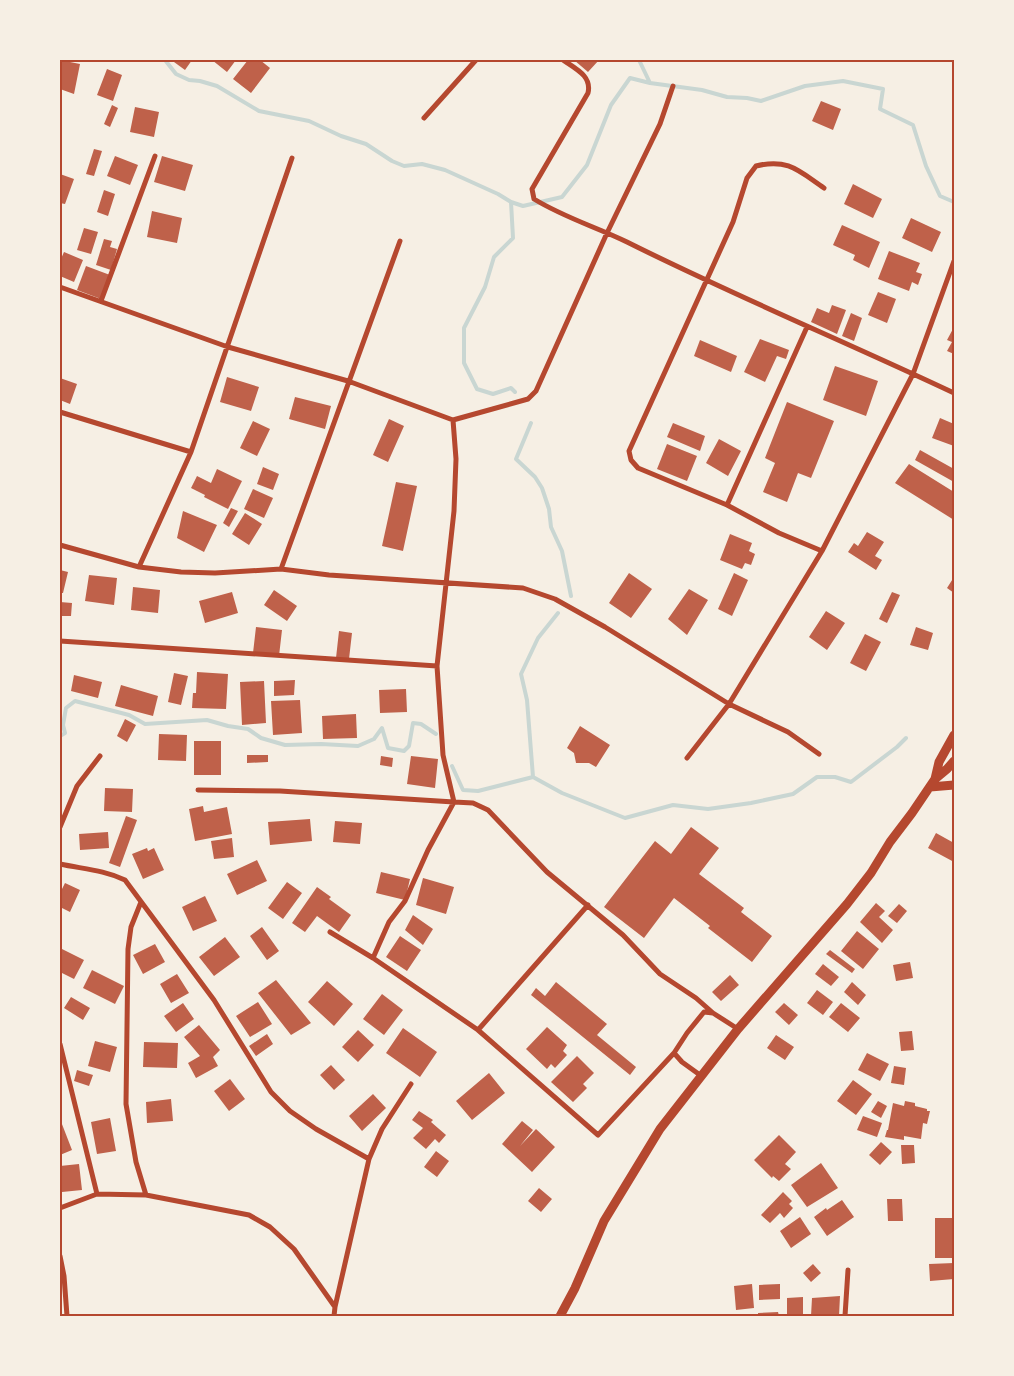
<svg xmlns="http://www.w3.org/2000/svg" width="1014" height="1376" viewBox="0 0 1014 1376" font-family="Barlow,sans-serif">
<rect width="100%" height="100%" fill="#f6efe4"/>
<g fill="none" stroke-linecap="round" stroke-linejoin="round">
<path stroke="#c9d6d2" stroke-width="4" d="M165,60L176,74L189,80L200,81L217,86L259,111L309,121L341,136L366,144L392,161L404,166L422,164L445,170L498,194L511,202L523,206L562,197L587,165L611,105L630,78L650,83L702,90L727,97L747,98L761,101L805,86L843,81L883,89L880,109L913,125L926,166L940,196L954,202
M639,60L650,83
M511,202L513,238L494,257L485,287L464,328V363L477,389L493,394L511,388L515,392
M531,423L516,459L535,477L542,488L549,509L551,527L562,551L571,596
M558,613L538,638L521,674L527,700L533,777L562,793L625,818L673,805L708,809L751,803L793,794L817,777H835L851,782L897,747L906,738
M60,736L65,733L63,725L66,708L75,701L129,715L145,724L207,720L228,726L248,729L261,738L285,745L321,744L358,746L374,739L382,728L388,748L404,751L409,746L413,723L421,724L436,734
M452,766L463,790L478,791L533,777"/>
</g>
<path fill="#bf614a" d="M60,60L80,64L74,94L60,89Z
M176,60H192L185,70L174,62Z
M212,60H236L227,72Z
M248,60H260L270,68L251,93L233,79Z
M574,60H599L588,72Z
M107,69L122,75L113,101L97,95Z
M821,101L841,109L833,130L812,121Z
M112,105L118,108L110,127L104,124Z
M135,107L159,112L154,137L130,132Z
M94,149L102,151L94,176L86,174Z
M115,156L138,165L130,185L107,176Z
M162,156L193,165L185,191L154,182Z
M60,174L74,179L65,204L60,203Z
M853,184L882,199L873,218L844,204Z
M104,190L115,194L108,216L97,212Z
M152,211L182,218L177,243L147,237Z
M911,218L941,232L932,252L902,238Z
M842,225L880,242L869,268L853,260L855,255L833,245Z
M84,228L98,232L91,254L77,250Z
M104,239L112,241L110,247L117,249L111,270L96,265Z
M889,251L920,263L916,272L922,274L918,285L912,282L909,291L878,279Z
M64,252L83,260L74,282L60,276V261Z
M86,266L110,275L101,299L77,290Z
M878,292L896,299L887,323L868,315Z
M832,305L846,310L837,334L811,322L817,308L829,313Z
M851,313L862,318L854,341L842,336Z
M954,327V354L947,351L952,342L947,340Z
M760,339L789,350L786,359L777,356L765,382L744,372Z
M700,340L737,356L731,372L694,356Z
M835,366L878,381L866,416L823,400Z
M227,377L259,387L251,411L220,402Z
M60,378L77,384L70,404L60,400Z
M295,397L331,406L325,429L289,419Z
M787,402L834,421L811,478L798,473L787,502L763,492L775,463L765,458Z
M940,418L954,424V446L932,438Z
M389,419L404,426L388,462L373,455Z
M253,421L270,429L257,456L240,448Z
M673,423L705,436L700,451L667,437Z
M719,439L741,451L728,476L706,463Z
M667,444L697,456L687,481L657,469Z
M920,450L954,469V482L915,460Z
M909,464L954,492V520L895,483Z
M263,467L279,474L273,490L257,484Z
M217,469L242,481L228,509L204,497L205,495L191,488L197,476L211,483Z
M396,482L417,486L403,551L382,546Z
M253,489L273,498L264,518L244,509Z
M231,508L238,511L229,527L223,523Z
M183,511L217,525L204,552L177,538Z
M245,513L262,524L249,545L232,534Z
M867,532L884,542L875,556L882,560L876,570L848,552L854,543L858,546Z
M730,534L752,543L749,551L755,554L751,565L745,563L742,569L720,560Z
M60,570L68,572L63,593H60Z
M629,573L652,589L631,618L609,603Z
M734,573L748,580L732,616L718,609Z
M89,575L117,578L114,605L85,601Z
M954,577V593L947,588Z
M133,587L160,590L158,613L131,610Z
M689,589L708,600L687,635L668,619Z
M274,590L297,606L287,621L264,605Z
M232,592L238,613L205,623L199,601Z
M892,592L900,595L887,623L879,619Z
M60,602L72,603L71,616H60Z
M826,611L845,623L827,650L809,637Z
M256,627L282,630L279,656L253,653Z
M916,627L933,633L928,650L910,645Z
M339,631L352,633L349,659L336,658Z
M865,634L881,642L866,671L850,663Z
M197,672L228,674L226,709L192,708L193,693H196Z
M174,673L188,676L181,705L168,702Z
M74,675L102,682L98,698L71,691Z
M295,680L294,695L274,696V681Z
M264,681L266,723L242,725L240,682Z
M121,685L158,696L153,716L115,706Z
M406,689L407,712L380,713L379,690Z
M300,700L302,733L273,735L271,701Z
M356,714L357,738L323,739L322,716Z
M125,719L136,725L127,742L117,736Z
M580,726L610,745L596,767L589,763H576L574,753L567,748Z
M159,734L187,735L186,761L158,760Z
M194,741H221V775H194Z
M247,755H268V762L247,763Z
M381,756L393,758L392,767L380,765Z
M411,756L438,759L435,788L407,784Z
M105,788L133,789L132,812L104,811Z
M203,806L204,812L227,807L232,834L195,841L189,809Z
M126,816L137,820L120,867L109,863Z
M310,819L312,841L270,845L268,822Z
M335,821L362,823L360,844L333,842Z
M691,827L719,848L699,874L744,908L741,912L772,936L752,962L708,928L710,926L674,898L644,938L604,907L655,841L671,854Z
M108,832L109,848L80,850L79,834Z
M936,833L954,843V862L928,848Z
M232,838L234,857L214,859L211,841Z
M147,848L148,851L154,848L164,870L143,879L132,854Z
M257,860L267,881L237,895L227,874Z
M381,872L410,879L405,900L376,893Z
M423,878L454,887L446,914L416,905Z
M287,882L302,893L283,919L268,908Z
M65,883L80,890L70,912L60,907V893Z
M317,887L331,897L329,899L351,915L339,932L317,916L305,932L292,923Z
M205,896L217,921L193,931L182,907Z
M876,903L885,911L879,917L893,930L882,943L860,922Z
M899,904L907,911L897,923L888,916Z
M413,915L433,929L423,945L405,930Z
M262,927L279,951L267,960L250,936Z
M857,931L879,949L863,969L841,951Z
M400,936L421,950L407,971L386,957Z
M225,937L240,957L214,976L199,957Z
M155,944L165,962L143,974L133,955Z
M62,949L84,960L74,979L60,972V952Z
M830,950L855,969L852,973L826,954Z
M910,962L913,978L896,981L893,965Z
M823,964L839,977L831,986L815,974Z
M92,970L124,986L115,1004L83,988Z
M177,974L189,993L171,1003L160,984Z
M730,975L739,985L721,1001L712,992Z
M276,980L311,1023L291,1035L258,993Z
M327,981L353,1004L334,1026L308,1002Z
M556,982L607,1024L597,1035L636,1067L630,1075L531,995L536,988L545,996Z
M852,982L866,995L858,1005L844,992Z
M817,990L833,1002L823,1015L807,1003Z
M382,994L403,1010L384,1035L363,1019Z
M71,997L90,1008L83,1020L64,1008Z
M258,1002L272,1024L250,1037L236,1016Z
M183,1003L194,1019L176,1032L164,1016Z
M784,1003L798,1015L789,1025L775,1012Z
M841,1003L860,1018L848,1032L829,1017Z
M199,1025L220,1050L213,1057L218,1066L196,1078L188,1063L200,1056L184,1037Z
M547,1027L567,1045L563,1051L567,1055L555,1068L551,1064L547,1069L526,1049Z
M403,1028L437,1052L420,1077L386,1053Z
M358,1030L374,1045L358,1062L342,1047Z
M912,1031L914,1050L901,1051L899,1032Z
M267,1034L273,1044L256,1056L249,1046Z
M776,1035L794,1047L785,1060L767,1048Z
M95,1041L117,1047L110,1072L88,1066Z
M144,1042L178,1043L177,1068L143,1067Z
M867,1053L889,1064L880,1081L858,1070Z
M577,1056L594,1073L583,1084L587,1088L573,1102L551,1082Z
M331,1065L345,1080L334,1090L320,1075Z
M894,1066L906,1068L904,1085L891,1083Z
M77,1070L93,1075L89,1086L74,1081Z
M489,1073L505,1093L472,1120L456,1101Z
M230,1079L245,1099L229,1111L214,1091Z
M853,1080L872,1094L856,1115L837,1101Z
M373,1094L386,1108L362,1131L349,1116Z
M171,1099L173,1121L147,1123L146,1102Z
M878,1101L887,1106L881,1118L871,1112Z
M905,1101L915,1103V1106L927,1109V1111H930L927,1124L923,1123L921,1139L904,1136V1140L885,1137L887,1130H888L893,1103L904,1106Z
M419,1111L433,1120L431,1122L446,1135L439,1143L435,1139L426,1149L413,1138L423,1128L412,1120Z
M863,1116L882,1123L877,1137L857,1130Z
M110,1118L116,1151L97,1154L91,1122Z
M60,1119L72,1150L60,1155Z
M522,1121L533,1130L520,1146L536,1129L555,1147L532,1172L502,1144Z
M779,1135L796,1152L785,1164L791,1169L779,1181L773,1176L772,1178L754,1160Z
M881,1142L892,1152L880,1165L869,1155Z
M901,1145H914L915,1163L902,1164Z
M436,1151L449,1161L437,1177L424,1167Z
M821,1163L838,1188L807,1207L791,1185Z
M79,1164L82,1190L62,1192L60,1166Z
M539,1188L552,1199L541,1212L528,1201Z
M783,1192L792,1201L789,1204L793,1208L784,1218L780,1213L770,1223L761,1215Z
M887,1199H902L903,1221H888Z
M842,1200L854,1217L827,1236L814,1217L826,1208L827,1210Z
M800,1217L811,1234L791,1248L780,1231Z
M935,1218H954V1258H935Z
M954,1263V1279L930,1281L929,1264Z
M813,1264L821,1273L811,1282L803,1273Z
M752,1284L754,1308L736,1310L734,1286Z
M780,1284V1299L759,1300V1285Z
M840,1296L839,1316H811L812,1298Z
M803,1297V1316H787V1298Z
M778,1312L779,1316H758V1313Z"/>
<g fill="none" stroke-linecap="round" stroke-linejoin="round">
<path stroke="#b5482f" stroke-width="5" d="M563,60C576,69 592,76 588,93L532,189L534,199C563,217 596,227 627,242C735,296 846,342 954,393
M424,118L476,60
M60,287L228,347L348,381L453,420
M101,301L155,156
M60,412L191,452
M453,420L456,459L454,511L437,666L443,755L454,802L473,803L488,810L547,872L623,935L660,974L696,998L713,1013L704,1012L687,1033L674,1053L682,1062L700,1075
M453,420L528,399L536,391L607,233L660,124L673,86
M727,505L807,327
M60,545L139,567L181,572L215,573L281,569L329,575L523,588L555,599L605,627L729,704L788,732L819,754
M822,551L779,533L727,505L638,468L631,460L629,451L733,222L747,178L756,166C788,158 799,171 824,188
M139,567L191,452L292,158
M281,569L400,241
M60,641L437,666
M687,758L729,704L822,551L913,374L954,261
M198,790L280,791L454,802L428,850L405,901L389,922L373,958
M60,827L77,786L100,756
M60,864C83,869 104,870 125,880L214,1000L271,1092L290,1111L316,1129L369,1159
M141,902L131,927L128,949L126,1104L136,1162L146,1195
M330,932L373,958L478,1030L598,1135L674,1053
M713,1013L738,1029
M478,1030L588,905
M60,1044L97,1194
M60,1208L97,1194L146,1195L249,1215L270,1227L294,1249L335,1307L334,1316
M60,1256L64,1276L67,1316
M335,1307L369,1159L382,1129L411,1084
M845,1316L848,1270"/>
<path stroke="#b5482f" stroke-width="9" d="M935,779L947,769L954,761
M930,787L954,785
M560,1316L575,1288L604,1221L660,1129L738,1029L847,904L871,873L890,842L912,813L935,779L939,762L954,735"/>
</g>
<rect width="1014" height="1376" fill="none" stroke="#f6efe4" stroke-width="122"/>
<rect x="61" y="61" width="892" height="1254" fill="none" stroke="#b5482f" stroke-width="2"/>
</svg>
